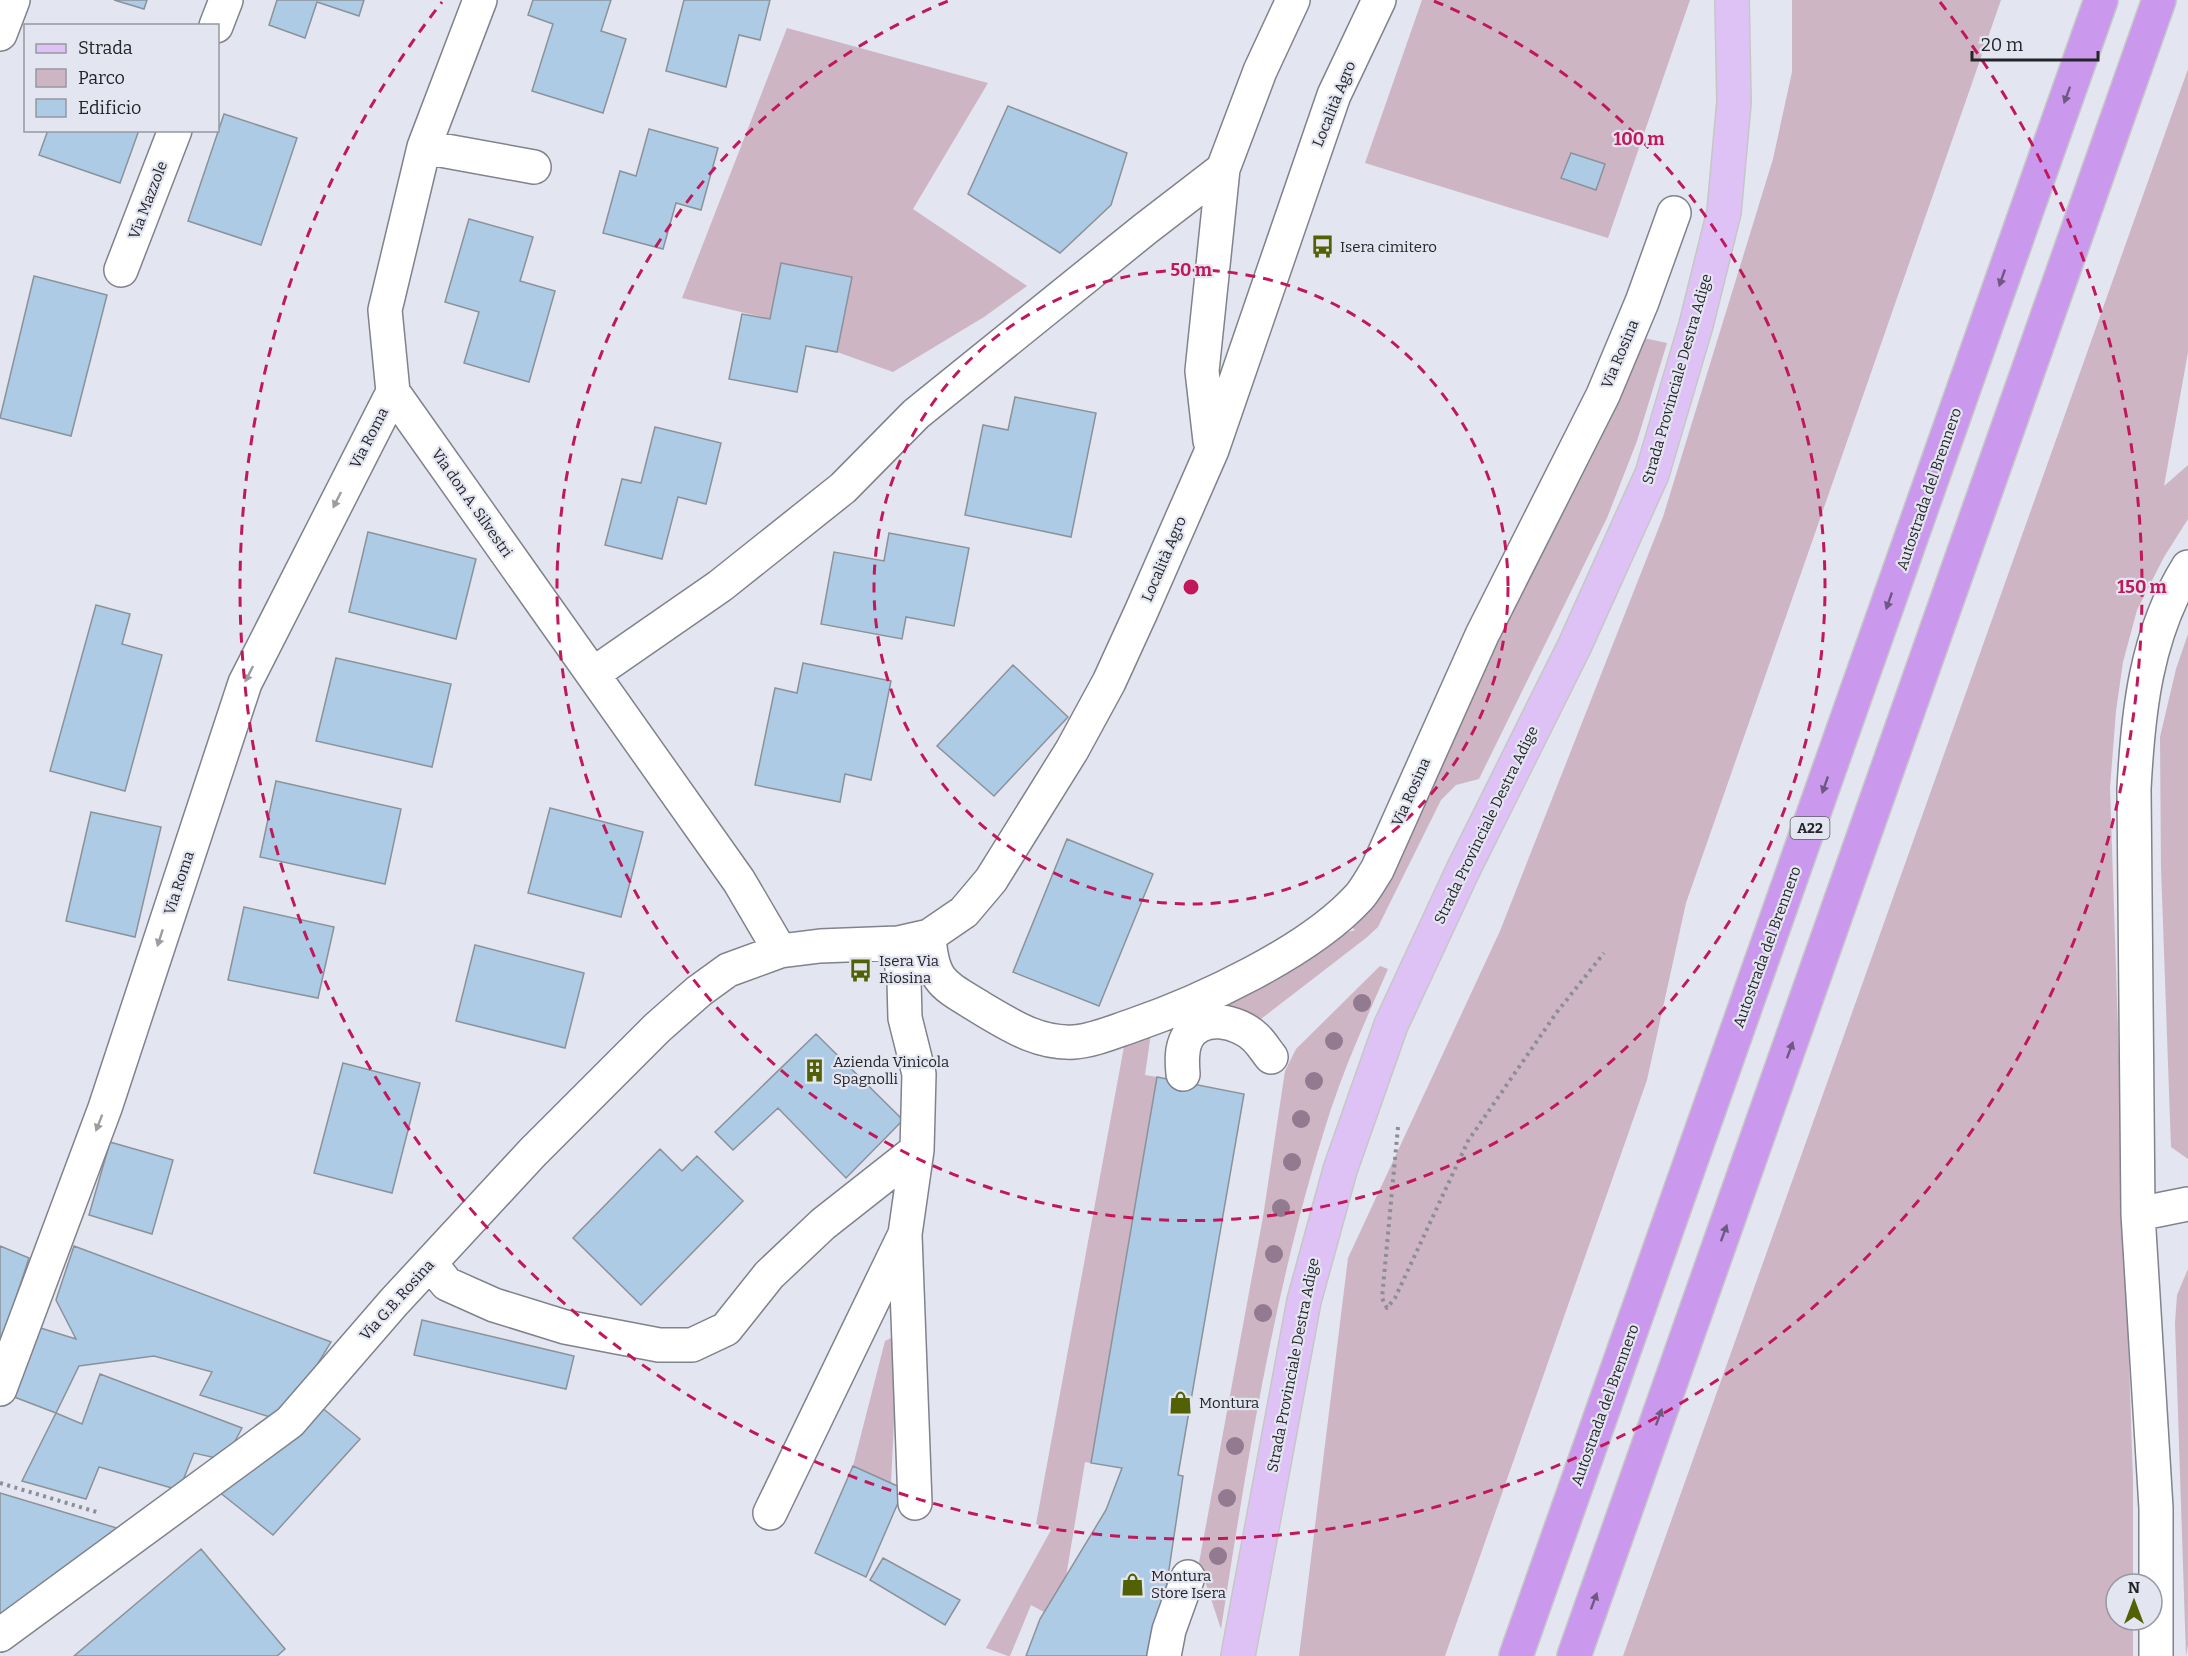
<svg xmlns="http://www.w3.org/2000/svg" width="2188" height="1656" viewBox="0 0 2188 1656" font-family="Bitter,serif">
<rect width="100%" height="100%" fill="#e3e5f0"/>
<path fill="#cdb5c4" d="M1422,0H1690L1608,238L1365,163Z
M1792,0H2001L1686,903L1647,1080L1445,1656H1299L1348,1258L1500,931L1663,517L1773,159L1792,72Z
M787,28L988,83L913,209L1027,286L984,317L893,372L837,352L852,277L781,263L770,319L682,298Z
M2188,69V352L2164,486L2188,465V519L2164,557L2137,610L2123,662L2116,711L2110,788L2133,1481V1584H2116V1620H2133V1656H1623Z
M1634,336L1667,343L1637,441L1607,518L1479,779L1456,785L1441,800L1378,927L1366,938L1257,1022L1215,1006L1335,936L1355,930L1346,922Z
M2188,634V1159L2171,1147L2161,868L2160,737L2176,669Z
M1380,966L1388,969C1368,1015 1347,1061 1331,1109C1276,1278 1248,1454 1221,1629L1199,1563L1263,1217L1285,1071L1296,1049Z
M1151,1033L1145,1075L1157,1077L1156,1081L1091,1463L1085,1462L1066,1577L1044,1612L1031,1605L1010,1656H1008L986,1648L1051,1530L1036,1524L1125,1041Z
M2188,1269V1645L2186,1656L2175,1323L2177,1295Z
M893,1337L898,1341L891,1483L853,1466L885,1341Z"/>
<path fill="#aecbe6" stroke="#8a929a" stroke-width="1.5" d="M114,0H147L144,9Z
M277,0H364L359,16L317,2L305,38L269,25Z
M533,0H611L601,31L626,39L603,113L532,91L553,24L528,15Z
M684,0H770L760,40L739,35L726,87L666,71Z
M1008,106L1127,153L1111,205L1060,253L968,194Z
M224,114L297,138L261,245L188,221Z
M649,129L718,148L701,210L676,203L663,249L603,233L620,171L636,176Z
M48,130H139L120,183L39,155Z
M1571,153L1605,164L1596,190L1561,178Z
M469,219L533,237L520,281L555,291L529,382L464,363L479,312L445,302Z
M781,263L852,277L837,352L806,346L797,392L729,379L742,314L770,319Z
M34,276L107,295L71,436L0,418Z
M1015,397L1096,413L1071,537L965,515L983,425L1008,430Z
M655,427L721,443L706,504L678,497L662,559L605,545L622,479L641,483Z
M368,532L476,559L456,639L349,612Z
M889,533L969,548L954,626L906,617L902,639L821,624L834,552L884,561Z
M96,605L130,614L122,644L162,655L125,791L50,771Z
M336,658L451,684L432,767L316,741Z
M803,663L891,681L871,780L845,774L840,802L755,785L775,688L797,693Z
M1013,665L1068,717L994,796L937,746Z
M276,781L401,809L385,884L260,857Z
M550,808L643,832L621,917L528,893Z
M91,812L161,827L135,937L66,921Z
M1067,839L1153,874L1099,1006L1013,972Z
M244,907L334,927L318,998L228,980Z
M475,945L584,973L565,1048L456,1021Z
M816,1034L903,1120L846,1178L778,1108L733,1150L715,1132Z
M343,1063L420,1083L392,1193L314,1173Z
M1157,1077L1244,1094L1178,1475L1183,1476L1156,1656H1026L1040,1619L1106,1510L1122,1468L1091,1463Z
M110,1142L173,1160L152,1234L89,1215Z
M660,1149L682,1171L697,1156L743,1201L641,1305L573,1238Z
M0,1246L29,1258L0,1346Z
M74,1246L331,1342L283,1421L200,1395L212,1372L154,1356L79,1366L56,1413L9,1395L34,1326L76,1339L56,1300Z
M422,1320L574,1356L566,1389L414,1355Z
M100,1374L242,1428L225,1460L194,1453L179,1490L99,1467L86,1499L22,1481L56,1413L82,1424Z
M320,1406L360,1439L273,1535L218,1491Z
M853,1466L904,1489L866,1577L815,1553Z
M0,1493L120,1529L0,1627Z
M201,1549L285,1649L277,1656H74Z
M883,1558L960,1600L945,1625L870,1580Z"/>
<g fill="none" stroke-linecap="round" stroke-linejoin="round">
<defs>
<path id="minor" d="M480,0L424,147L385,310L393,392L739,881L780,951
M216,26L226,0
M0,34L13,0
M424,147L534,167
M121,270L175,130
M1210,441L1202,371L1223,169L1260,71L1293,0
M593,674L720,586L843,488L916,414L1145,229L1223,169
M929,936C932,983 944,985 981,1008C1010,1025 1038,1044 1074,1042C1092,1041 1113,1032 1131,1026C1201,1002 1309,952 1359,897C1366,889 1371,879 1377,870L1482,635L1603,395L1642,302L1674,213
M1183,1074C1182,1062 1181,1049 1187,1038C1201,1012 1239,1021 1256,1038C1262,1044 1266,1051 1271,1057
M2138,1214L2188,1204
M905,1235L915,1503
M430,1263L447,1284L494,1305L565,1327L659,1345H692L726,1329L769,1275L823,1224L917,1150L919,1074L905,1018L904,981L898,943
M0,1389L105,1108L245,683L393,392
M770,1513L905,1234L917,1150
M0,1635L290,1422L394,1302L533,1152L657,1028L699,991L728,970L780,951L820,946L898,943L929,936L964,912L991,880L1072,750L1109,682L1141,612L1212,450L1334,95L1379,0
M1164,1656L1169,1630L1188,1577
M2156,1656V1508L2138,1214L2134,789C2138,712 2146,634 2188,567"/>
<path id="major" d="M1238,1656L1304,1301L1340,1170L1391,1025L1463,870L1575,645L1652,474L1696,325L1724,212L1734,102L1732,0"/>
<path id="highway" d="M1516,1656L2101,0
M1574,1656L2159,0"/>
</defs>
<use href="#minor" stroke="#80828c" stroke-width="36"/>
<use href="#major" stroke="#c6c6c7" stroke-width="36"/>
<use href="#highway" stroke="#c6c6c7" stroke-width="36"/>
<path stroke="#8c8d95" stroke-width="4" stroke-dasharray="3 4.5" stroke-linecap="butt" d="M1398,1127L1382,1298L1387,1308L1395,1298L1468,1141L1557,1012L1604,953
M0,1483L100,1513"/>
<use href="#minor" stroke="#fff" stroke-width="33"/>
<use href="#major" stroke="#dfc2f5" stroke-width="33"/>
<use href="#highway" stroke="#ca99ee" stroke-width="33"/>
</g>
<g fill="#927a90">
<circle cx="1362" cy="1003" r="9"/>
<circle cx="1334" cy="1041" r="9"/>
<circle cx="1314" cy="1081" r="9"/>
<circle cx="1301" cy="1119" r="9"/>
<circle cx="1292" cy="1162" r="9"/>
<circle cx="1281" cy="1208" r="9"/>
<circle cx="1274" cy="1254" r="9"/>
<circle cx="1263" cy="1313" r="9"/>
<circle cx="1235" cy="1446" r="9"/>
<circle cx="1227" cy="1498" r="9"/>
<circle cx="1218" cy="1556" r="9"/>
</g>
<defs><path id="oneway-solid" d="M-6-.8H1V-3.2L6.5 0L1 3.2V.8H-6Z" transform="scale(1.5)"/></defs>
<g fill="#6f5982">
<use href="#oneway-solid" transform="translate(2067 95) rotate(110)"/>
<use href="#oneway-solid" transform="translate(2002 278) rotate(109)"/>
<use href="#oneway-solid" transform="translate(1889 601) rotate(109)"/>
<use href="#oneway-solid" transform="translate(1825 785) rotate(109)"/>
<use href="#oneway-solid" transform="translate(1790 1050) rotate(-70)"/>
<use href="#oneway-solid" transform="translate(1724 1233) rotate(-70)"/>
<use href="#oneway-solid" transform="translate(1659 1417) rotate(-70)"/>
<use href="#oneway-solid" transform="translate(1594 1601) rotate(-70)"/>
</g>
<g fill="#9c9d9f">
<use href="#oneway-solid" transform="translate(337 500) rotate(117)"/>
<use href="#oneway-solid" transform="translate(249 674) rotate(117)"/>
<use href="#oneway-solid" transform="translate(160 938) rotate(108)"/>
<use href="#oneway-solid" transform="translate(99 1123) rotate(111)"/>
</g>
<g fill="none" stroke="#c2185b" stroke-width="3" stroke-dasharray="10 8">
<circle cx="1191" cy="587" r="317"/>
<path d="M1434 1A634 634 0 1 1 948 1"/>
<path d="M1940 2A951 951 0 1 1 442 2"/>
</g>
<defs>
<symbol id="bus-bare" viewBox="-9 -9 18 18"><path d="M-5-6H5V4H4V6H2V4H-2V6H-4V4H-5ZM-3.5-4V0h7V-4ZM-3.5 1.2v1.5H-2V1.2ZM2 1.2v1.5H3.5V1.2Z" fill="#526103" stroke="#e3e5f0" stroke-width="2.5" paint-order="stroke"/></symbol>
<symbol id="building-bare" viewBox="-9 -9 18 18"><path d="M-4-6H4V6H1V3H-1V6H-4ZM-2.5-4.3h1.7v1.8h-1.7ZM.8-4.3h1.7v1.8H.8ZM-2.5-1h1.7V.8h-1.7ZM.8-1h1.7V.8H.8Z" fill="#526103" stroke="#e3e5f0" stroke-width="2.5" paint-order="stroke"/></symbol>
<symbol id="shop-bare" viewBox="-9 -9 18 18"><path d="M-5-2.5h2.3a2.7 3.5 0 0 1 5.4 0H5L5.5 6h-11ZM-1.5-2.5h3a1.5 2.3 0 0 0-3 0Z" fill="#526103" stroke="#e3e5f0" stroke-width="2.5" paint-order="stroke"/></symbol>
</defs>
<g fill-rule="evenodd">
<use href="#bus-bare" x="1306" y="230" width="33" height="33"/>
<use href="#bus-bare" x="844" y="954" width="33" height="33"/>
<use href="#building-bare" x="798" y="1054" width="33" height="33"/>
<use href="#shop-bare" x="1164" y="1386" width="33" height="33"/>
<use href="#shop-bare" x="1116" y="1568" width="33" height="33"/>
</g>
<g text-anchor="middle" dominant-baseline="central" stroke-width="4.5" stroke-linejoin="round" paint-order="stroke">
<rect fill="#e3e5f0" stroke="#5d5f65" stroke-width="1.5" x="1790.5" y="817" width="39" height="22" rx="4.5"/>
<g font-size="14" font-weight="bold" fill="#242529">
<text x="1810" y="828">A22</text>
</g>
<g font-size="15" fill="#242529" stroke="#e3e5f0">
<text transform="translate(1334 104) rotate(-68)">Località Agro</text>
<text transform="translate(148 200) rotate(-69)">Via Mazzole</text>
<text transform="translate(1620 354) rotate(-67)">Via Rosina</text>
<text transform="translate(1677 379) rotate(-74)">Strada Provinciale Destra Adige</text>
<text transform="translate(369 438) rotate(-63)">Via Roma</text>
<text transform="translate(1929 489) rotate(-71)">Autostrada del Brennero</text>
<text transform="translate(472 503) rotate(55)">Via don A. Silvestri</text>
<text transform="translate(1164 559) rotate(-67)">Località Agro</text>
<text transform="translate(1411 792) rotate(-66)">Via Rosina</text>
<text transform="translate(1486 825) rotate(-64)">Strada Provinciale Destra Adige</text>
<text transform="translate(179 883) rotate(-72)">Via Roma</text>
<text transform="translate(1767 947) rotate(-70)">Autostrada del Brennero</text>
<text transform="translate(397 1300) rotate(-48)">Via G.B. Rosina</text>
<text transform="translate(1293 1365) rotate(-79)">Strada Provinciale Destra Adige</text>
<text transform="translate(1605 1405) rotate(-70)">Autostrada del Brennero</text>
</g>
<g font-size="15" fill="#242529" stroke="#e3e5f0" text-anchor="start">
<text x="1340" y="247">Isera cimitero</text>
<text x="879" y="961">Isera Via<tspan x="879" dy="17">Riosina</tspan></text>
<text x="833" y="1062">Azienda Vinicola<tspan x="833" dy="17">Spagnolli</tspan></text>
<text x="1199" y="1403">Montura</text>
<text x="1151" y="1576">Montura<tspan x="1151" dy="17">Store Isera</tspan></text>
</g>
</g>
<circle cx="1191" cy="587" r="9" fill="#c2185b" stroke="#e3e5f0" stroke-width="3"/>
<g font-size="18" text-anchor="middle" font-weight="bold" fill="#c2185b" stroke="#e3e5f0" stroke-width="4.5" stroke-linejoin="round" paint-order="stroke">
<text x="1639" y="145">100 m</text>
<text x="1191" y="276">50 m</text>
<text x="2142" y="593">150 m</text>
</g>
<rect x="24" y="24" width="195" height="108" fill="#e3e5f0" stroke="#9798a0" stroke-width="1.5"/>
<rect x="36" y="44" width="30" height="9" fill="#dfc2f5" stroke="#9798a0" stroke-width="1.5"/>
<text x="78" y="54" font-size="18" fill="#242529">Strada</text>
<rect x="36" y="69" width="30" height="18" fill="#cdb5c4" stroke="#9798a0" stroke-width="1.5"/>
<text x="78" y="84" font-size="18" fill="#242529">Parco</text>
<rect x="36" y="99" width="30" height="18" fill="#aecbe6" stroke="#9798a0" stroke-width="1.5"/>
<text x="78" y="114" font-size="18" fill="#242529">Edificio</text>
<g transform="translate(2134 1602)"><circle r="28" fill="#e3e5f0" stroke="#9798a0" stroke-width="1.5"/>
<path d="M0-4.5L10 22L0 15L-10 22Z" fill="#526103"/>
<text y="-9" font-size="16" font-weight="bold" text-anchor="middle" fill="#242529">N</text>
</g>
<path d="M1972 51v9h126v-9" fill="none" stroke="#242529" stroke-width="3"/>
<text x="1981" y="51" font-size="18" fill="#242529" stroke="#e3e5f0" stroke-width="4.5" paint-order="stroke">20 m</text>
</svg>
